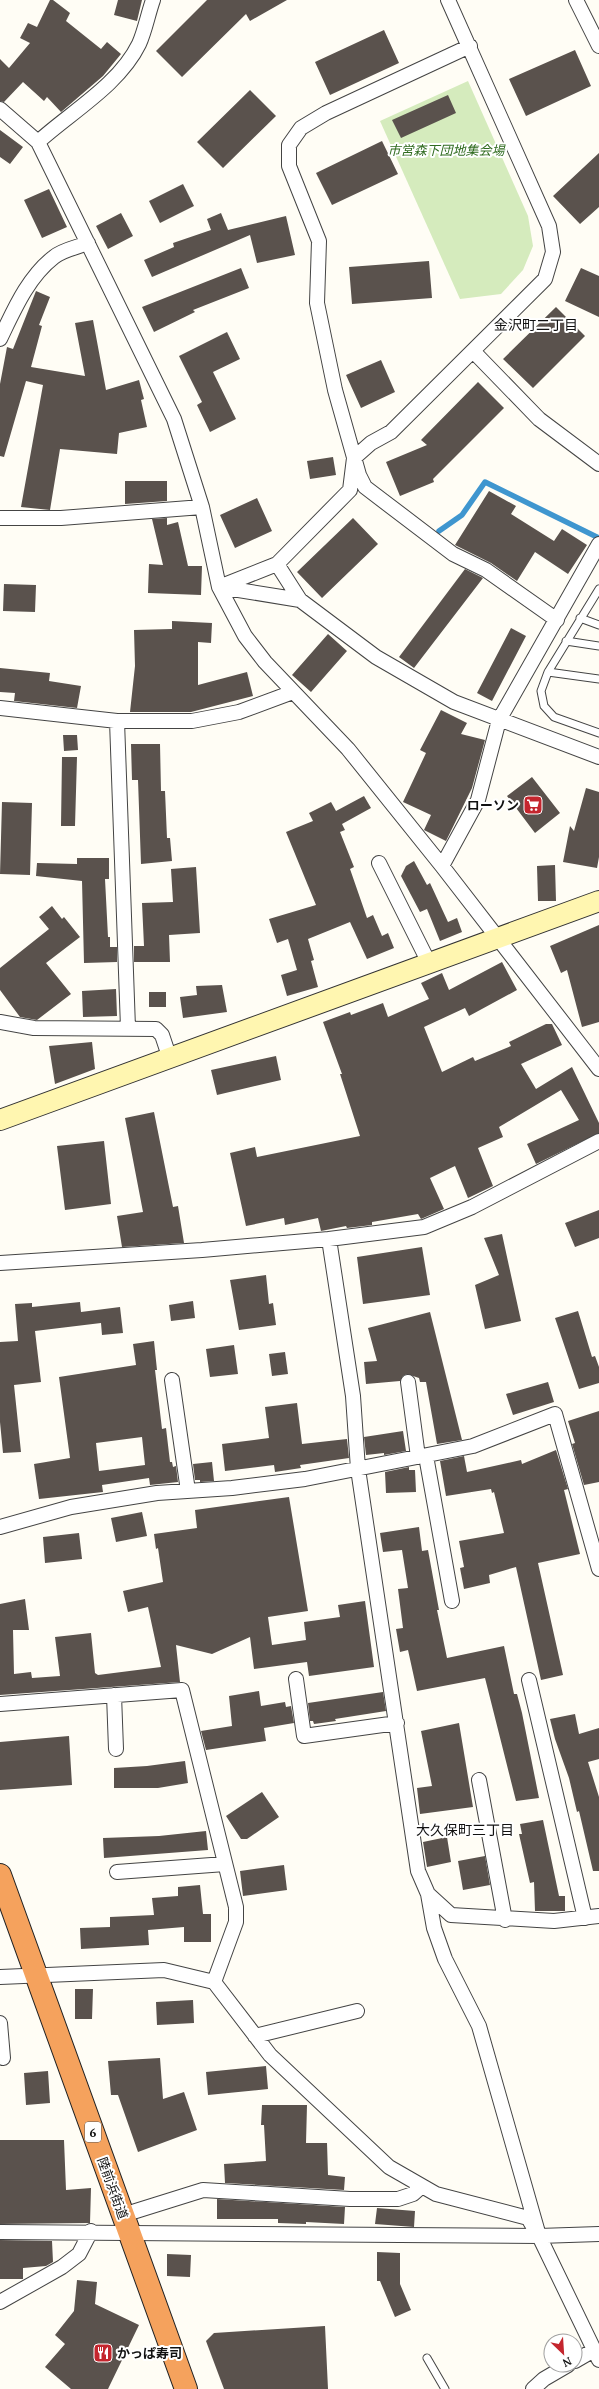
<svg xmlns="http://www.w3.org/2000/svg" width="599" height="2389" viewBox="0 0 599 2389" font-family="'PT Serif','Noto Sans JP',serif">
<rect width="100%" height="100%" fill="#fffdf5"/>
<path fill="#d5ebbd" d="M468,81L528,216L533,246L523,270L501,294L460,299L380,121Z"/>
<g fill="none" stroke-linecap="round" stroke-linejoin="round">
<path stroke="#3f96cf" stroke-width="5.5" d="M439,531L462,515L485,482L599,538"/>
</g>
<path fill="#5a524d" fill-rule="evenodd" d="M50,0H53L70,13L66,21L101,49L107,42L121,54L103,76L61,112L47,97L44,101L23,82L4,102L0,101V59L9,68L30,43L20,38L28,23L37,27Z
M118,0H142L137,21L114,15Z
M207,0H287L250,21L246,14L182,77L156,51Z
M384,30L399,63L330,95L315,62Z
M575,50L591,86L526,116L509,79Z
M250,90L276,116L223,168L197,142Z
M448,95L456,113L401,138L392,120Z
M0,130L23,147L10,164L0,157Z
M382,141L398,174L332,205L316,173Z
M599,153V207L580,224L553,196Z
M183,184L194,206L160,223L149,201Z
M49,189L67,227L42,238L24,200Z
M121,213L133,236L108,249L96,226Z
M221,213L228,230L286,216L295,255L257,263L250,235L152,277L144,260L174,247L173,243L211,230L207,219Z
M429,261L432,298L352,304L349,267Z
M241,268L249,288L193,310L195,312L154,332L142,307Z
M581,268L599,276V317L565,301Z
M36,291L50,297L39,325L42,326L31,367L85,376L75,323L93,320L106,390L139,380L144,399L141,400L147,427L119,433L117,454L60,449L50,510L21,507L43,385L26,381L4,457L0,456V384L7,347L13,349Z
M556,307L585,336L533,388L503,359Z
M227,332L240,359L213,372L236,419L210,432L197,405L202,402L179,356Z
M381,360L395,392L361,408L346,375Z
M478,382L504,408L433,479L434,482L400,496L386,462L427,445L421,440Z
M333,457L336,475L310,479L307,461Z
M125,481H167V501L125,504Z
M489,491L516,506L511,514L554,541L562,529L587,545L568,574L535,552L517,581L491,563L455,545Z
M257,498L272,531L235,548L220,515Z
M167,518V525L178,522L188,566H202L201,595L148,593L149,564L163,565L152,519Z
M353,518L378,544L322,598L297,572Z
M465,569L483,578L414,668L399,657Z
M4,584L36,585L35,612L3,611Z
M172,621L212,623L211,643L198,642V685L247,672L253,696L191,712H130L135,666L134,630L172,629Z
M511,628L526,636L492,701L477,693Z
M328,634L347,651L311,692L292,675Z
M0,668L50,673L49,681L81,686L77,708L14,701L15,693L0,692Z
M441,710L467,723L461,734L485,740L472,788L446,841L424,830L431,815L403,802L426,753L420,750Z
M63,735H77L78,750L64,751Z
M131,744H160L161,791H165L167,838H170L172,861L141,864L138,780H132Z
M62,757H77L75,826H61Z
M532,777L560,813L535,833L507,796Z
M586,788L599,792V857L597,868L563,862L570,826L574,831Z
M364,796L371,808L342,824L345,830L340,832L354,867L350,869L367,918L373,915L382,936L388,933L394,948L367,959L350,922L308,939L314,960L311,961L318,987L287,996L281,975L297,970L288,939L277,943L269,919L316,905L286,832L313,821L309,813L331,802L336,811Z
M2,802L32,803L30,875L0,874Z
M77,858H109V879H105L108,937H110V947H117V962L84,963L82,881L36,876L37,863L77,864Z
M414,861L427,885L430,883L448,922L457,918L462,932L440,941L427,909L420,912L401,876L406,866Z
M555,865L556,901H538L537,866Z
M196,867L200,933L169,935L170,962H134V946H144L142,903L173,902L171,869Z
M52,906L62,919L64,917L80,937L46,963L71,994L37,1020L20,1017L0,990V968L49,929L39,917Z
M599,925V1022L582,1027L567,970L561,973L550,946Z
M502,962L517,990L469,1016L465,1008L424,1027L442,1072L473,1057L475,1061L511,1046L509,1042L546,1024H552L562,1045L521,1064L536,1089L572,1067L599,1123V1133L536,1164L527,1144L579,1120L561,1090L499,1127L503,1137L478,1148L493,1186L468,1198L455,1166L430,1178L444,1209L421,1219L418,1214L372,1222V1225L347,1228L346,1226L321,1231L318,1218L285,1225L284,1218L246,1226L230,1153L255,1147L257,1157L360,1136L340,1074H342L323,1022L350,1012L351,1015L383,1003L388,1017L429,999L421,983L442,973L449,990Z
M222,985L227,1012L183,1018L180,997L197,995L196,986Z
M116,989L117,1016L83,1017L82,991Z
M149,992H166V1007H149Z
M92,1042L95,1069L55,1084L49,1046Z
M276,1056L281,1080L217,1095L211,1070Z
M154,1112L173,1207L178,1206L184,1243L122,1247L117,1216L143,1212L125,1118Z
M104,1141L111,1204L65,1210L57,1146Z
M599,1210V1238L575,1247L565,1223Z
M502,1234L521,1321L485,1329L475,1285L499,1275L484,1238Z
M422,1247L430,1295L363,1304L357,1257Z
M266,1275L269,1304L273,1303L276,1325L239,1330L230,1280Z
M193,1301L195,1318L171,1321L169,1305Z
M80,1302L81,1312L120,1307L123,1333L102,1335L101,1323L35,1331L41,1382L14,1385L21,1452L3,1453L0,1422V1342L18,1341L15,1304L32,1303V1307Z
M578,1311L592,1357L595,1356L599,1367V1383L579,1389L555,1318Z
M430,1312L462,1440L437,1444L426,1382H420L419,1378L407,1374L403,1376L400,1381L366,1384L364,1362L377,1361L368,1328Z
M154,1341L157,1370H155L162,1429L166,1428L170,1462H172L173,1467L176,1466L178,1482L150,1485L149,1478L102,1485L103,1492L39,1499L34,1464L70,1458L59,1377L136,1365L133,1344ZM142,1437L145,1465L99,1471L96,1443Z
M234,1345L238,1374L210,1377L206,1349Z
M285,1352L288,1374L272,1376L269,1354Z
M548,1382L554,1402L513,1415L506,1394Z
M297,1403L302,1444L347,1439L349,1458L300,1465L301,1468L275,1472L274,1465L225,1471L222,1444L269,1438L265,1407Z
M599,1411V1482L584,1485L572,1444L575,1443L568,1421Z
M403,1431L406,1451L384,1455V1453L366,1455L364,1437Z
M556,1450L568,1489L564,1490L580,1554L538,1563L563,1675L541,1680L516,1567L489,1575L490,1583L464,1589L460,1568L464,1567L459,1541L504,1533L494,1492L492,1493L491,1489L446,1496L440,1461L464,1456L467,1472L521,1460L522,1464Z
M212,1462L214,1481L200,1482V1480H195L193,1464Z
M409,1467V1470H415L416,1492L386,1493L385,1472Z
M289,1497L308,1611L268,1617L272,1645L306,1640L304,1622L340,1617L338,1605L365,1601L374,1667L309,1676L307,1662L254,1669L250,1637L212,1654L176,1645L180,1682L0,1695V1604L25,1599L29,1630H13L14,1674L31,1672L32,1678L60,1676L55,1637L91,1633L95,1673L98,1675L161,1667L148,1607L128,1612L123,1591L163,1582L158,1548L156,1549L154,1534L197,1528L195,1510Z
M142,1512L147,1536L116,1542L111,1518Z
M419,1527L422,1551L428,1550L439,1610H437L447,1658L504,1646L514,1694H517L522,1713L539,1798L516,1801L485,1678L417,1691L408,1650L400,1652L396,1629L403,1628L398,1589L408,1588L402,1550L383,1552L380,1533Z
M79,1533L82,1559L45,1563L43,1537Z
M259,1691L261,1706L285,1702L286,1707L291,1706L294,1723L264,1728L266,1741L206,1750L201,1731L232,1726L229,1696Z
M383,1692L386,1711L335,1719L336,1721L314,1724L313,1721H310L308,1703Z
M575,1714L579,1734L599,1728V1759L588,1762L599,1797V1871H593L579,1811L577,1812L569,1778L555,1739L550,1719Z
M459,1723L473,1807L420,1814L417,1788L432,1786L421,1731Z
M69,1736L72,1785L0,1790V1742Z
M185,1761L188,1783L158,1788H114V1768L147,1766Z
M262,1792L279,1817L247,1839H241L226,1816Z
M543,1820L559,1896H565V1911H535L534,1882L530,1883L519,1834H522L520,1824Z
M206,1831L208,1850L104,1858L103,1838L159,1836Z
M447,1837L451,1862L427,1867L423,1842Z
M485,1856L490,1885L463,1890L458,1861Z
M284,1865L287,1890L243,1896L240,1871Z
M200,1885L203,1914H211V1942H184V1927L148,1930L149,1945L81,1949L80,1928L110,1927V1917L154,1915L152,1898L178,1896V1887Z
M75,1989H93L92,2019H75Z
M193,2000L194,2023L157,2025L156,2002Z
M160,2058L163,2099L184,2092L197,2130L138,2152L118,2095H111L108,2061Z
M266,2066L268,2089L208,2095L206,2072Z
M48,2071L50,2103L26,2105L24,2073Z
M262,2105H307L306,2143H327L328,2175L345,2177L344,2190L225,2183L224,2164L266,2161L264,2125H261Z
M0,2140H64L66,2190L91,2188L90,2223L0,2224Z
M217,2199L345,2207L344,2224L306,2222V2224L278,2223V2219H217Z
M377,2208L415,2211L414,2227L375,2224Z
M0,2240L52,2241L53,2262L46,2266L23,2268V2279H0Z
M377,2252L400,2253V2284L411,2310L395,2317L380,2281H377Z
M167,2254L191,2255L190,2277L167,2276Z
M77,2280L97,2282L95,2304L139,2325L108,2389H71L45,2367L65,2344L55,2335L74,2311Z
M325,2326L328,2389H224L206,2341L214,2333Z"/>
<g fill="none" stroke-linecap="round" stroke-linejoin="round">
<defs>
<path id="lane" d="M599,589L548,672L541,691L544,706L554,717L599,733
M580,618L599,625
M566,641L599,646
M548,672L599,679
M427,2358L445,2389"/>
<path id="street" d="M576,0L599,46
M470,46L326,113L301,128L289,145V166L319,241L317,303L335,390L359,475L365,487L453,554L486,570L557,620
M0,109L38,142L174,419L202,507L219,587L245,636L265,662L348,749L442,866L599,1069
M38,142C71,112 119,85 139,44C145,31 148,14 153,0
M0,339C14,310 28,277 54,257C62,250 78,247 88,243
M473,351L539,419L599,464
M0,518H61L202,507
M277,564L300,600L376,657L454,702L599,757
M219,587L277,564L350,490L354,458L371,443L391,432L545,279L553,252L549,226L448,0
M220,587L300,600
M0,708L117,721
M379,863L429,963
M442,866L478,800L499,720L599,544
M0,1022L34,1028L156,1029L162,1035L170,1059
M128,1028L117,721H192L239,712L293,692
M329,1239L353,1396L358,1469L418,1871L428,1894L451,1915L554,1921L599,1916
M0,1263L202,1250L329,1239L424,1227L472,1207L599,1141
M172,1380L188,1491
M408,1382L418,1457
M426,1456L452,1601
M0,1527L71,1507L157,1493L232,1488L305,1479L473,1446L555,1414L599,1569
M296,1679L304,1736L397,1723
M529,1680L585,1918
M114,1695L116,1749
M0,1704L182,1690L236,1907V1922L214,1982
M479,1780L505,1920
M117,1872L225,1864
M428,1894L434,1928L445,1959L479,2026L539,2236L599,2360
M0,1977L164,1970L214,1982L270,2055L389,2167L436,2194L528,2218L539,2236
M0,2023L3,2058
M255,2036L357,2011
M123,2215L203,2190L350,2199H398L413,2194L422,2186
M0,2232L539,2236L599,2234
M0,2302L62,2267L79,2254L91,2231
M575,2361L594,2350
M533,2389L544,2379L568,2365"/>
<path id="secondary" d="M0,1120L599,901"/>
<path id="highway" d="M0,1875L186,2389"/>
</defs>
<use href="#lane" stroke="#444" stroke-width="9"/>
<use href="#street" stroke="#444" stroke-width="16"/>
<use href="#secondary" stroke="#333" stroke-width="22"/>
<use href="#highway" stroke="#222" stroke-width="24"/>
<use href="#lane" stroke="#fff" stroke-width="7"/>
<use href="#street" stroke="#fff" stroke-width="14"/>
<use href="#secondary" stroke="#fff6b0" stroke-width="20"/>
<use href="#highway" stroke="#f5a25d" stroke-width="22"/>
</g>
<defs>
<symbol id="supermarket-square" viewBox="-11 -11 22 22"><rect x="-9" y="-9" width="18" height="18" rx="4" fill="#c4262e" stroke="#fff"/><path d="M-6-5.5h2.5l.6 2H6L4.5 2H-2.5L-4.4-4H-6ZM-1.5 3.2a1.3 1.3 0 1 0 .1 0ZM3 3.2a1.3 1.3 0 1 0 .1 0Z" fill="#fff"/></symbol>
<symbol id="restaurant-square" viewBox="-11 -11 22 22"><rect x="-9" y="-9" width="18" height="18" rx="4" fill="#c4262e" stroke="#fff"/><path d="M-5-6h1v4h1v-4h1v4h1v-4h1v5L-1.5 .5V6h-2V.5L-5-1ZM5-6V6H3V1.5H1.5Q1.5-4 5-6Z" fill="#fff"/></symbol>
</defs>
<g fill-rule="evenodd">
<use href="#supermarket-square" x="522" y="794" width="22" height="22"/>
<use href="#restaurant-square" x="92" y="2342" width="22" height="22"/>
</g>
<g text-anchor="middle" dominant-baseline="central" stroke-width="4" stroke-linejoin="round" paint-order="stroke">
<rect fill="#fff" stroke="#585858" stroke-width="1" x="85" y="2122" width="16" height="20" rx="3"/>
<g font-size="12" font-weight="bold" fill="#111">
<text x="93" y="2132">6</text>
</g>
<g font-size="13" font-style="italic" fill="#2f6b1f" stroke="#fff">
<text x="446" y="150">市営森下団地集会場</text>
</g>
<g font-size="13" font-weight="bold" fill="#111" stroke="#fff" text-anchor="end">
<text x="519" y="805">ローソン</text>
<text x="117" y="2353" text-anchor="start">かっぱ寿司</text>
</g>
<g font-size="13" fill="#111" stroke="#fff">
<text transform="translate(113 2188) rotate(70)">陸前浜街道</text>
</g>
<g font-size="14" fill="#111" stroke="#fff">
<text x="536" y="324">金沢町二丁目</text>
<text x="465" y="1829">大久保町三丁目</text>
</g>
</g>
<g transform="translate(563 2353) rotate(155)"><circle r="19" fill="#ffffff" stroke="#a0a0a0"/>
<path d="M0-3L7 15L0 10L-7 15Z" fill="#c4262e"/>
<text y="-6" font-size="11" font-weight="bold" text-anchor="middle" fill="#111111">N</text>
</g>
</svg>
